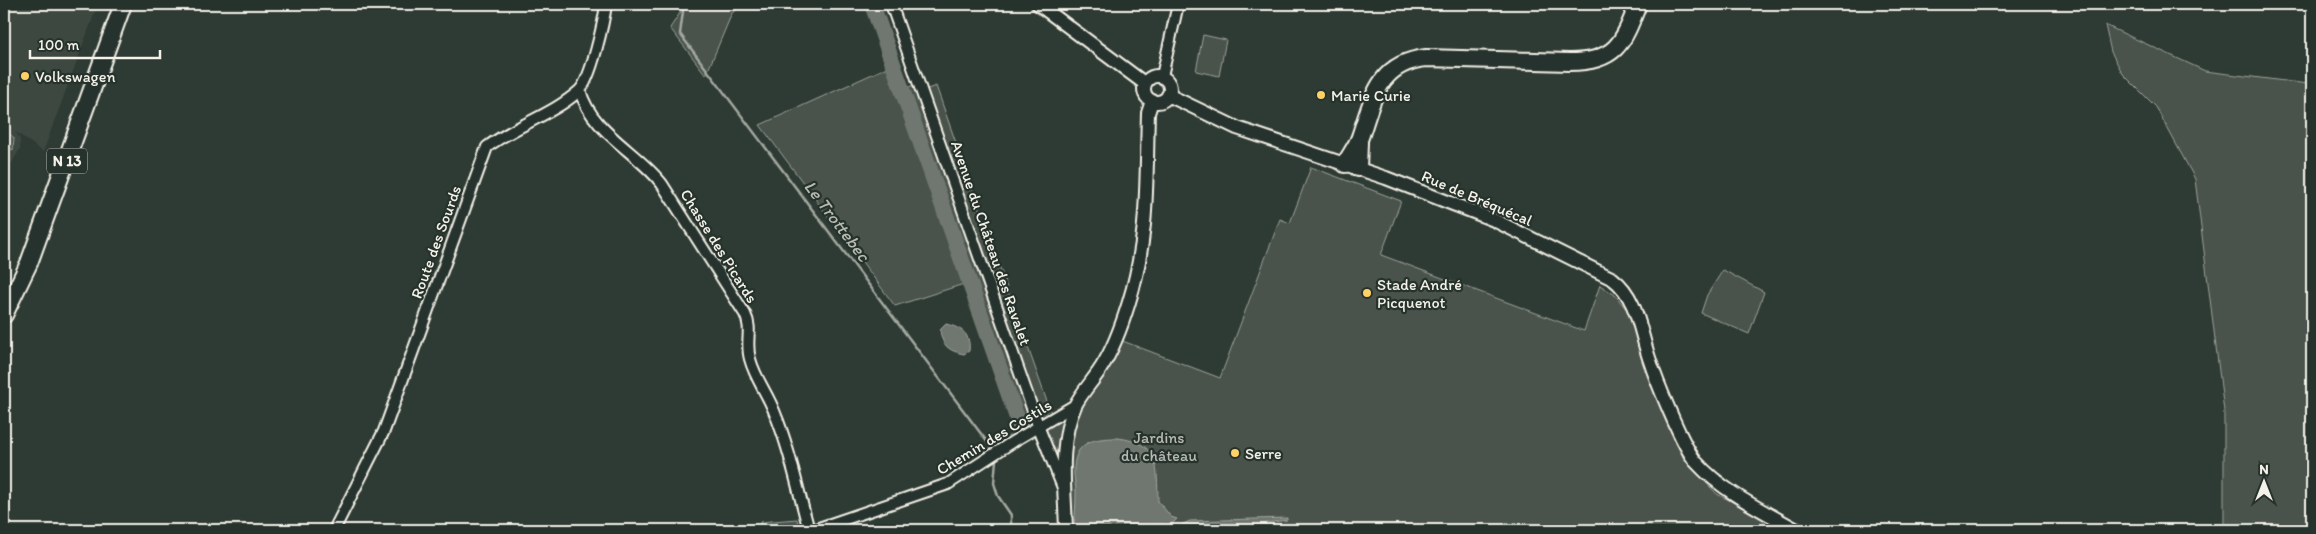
<svg xmlns="http://www.w3.org/2000/svg" width="2316" height="534" viewBox="0 0 2316 534" font-family="Itim,sans-serif">
<rect width="100%" height="100%" fill="#2e3b34"/>
<filter id="ink" filterUnits="userSpaceOnUse"><feTurbulence type="fractalNoise" baseFrequency=".02" numOctaves="2"/><feDisplacementMap in="SourceGraphic" scale="10" xChannelSelector="R" yChannelSelector="G"/><feConvolveMatrix kernelMatrix="1 2 1 2 8 2 1 2 1" color-interpolation-filters="sRGB"/></filter>
<g filter="url(#ink)">
<path fill="#3c4841" d="M4,4H98L43,152L16,132L20,140V149L4,177Z"/>
<path fill="#48524c" stroke="#9ea29a" d="M686,4H743L732,13L706,75L670,28Z
M2105,25L2205,71L2308,84L2312,82V530H2224V411L2195,179L2156,107L2123,74L2111,52Z
M1203,35L1226,40L1219,76L1196,71Z
M890,66L902,89L915,85L919,92L936,86L1051,413L1022,432L967,283L895,306L760,125Z
M4,129L14,138L13,150L4,145Z
M1311,167L1401,201L1381,255L1584,331L1600,285L1615,295L1627,310L1684,460L1717,494L1776,524L1774,530H1071L1070,447L1076,418L1120,340L1220,378L1280,219L1290,223Z
M1723,270L1764,292L1749,334L1701,313L1707,295Z
M1070,413L1063,475L1043,427Z
M797,519L799,530H761L760,522Z"/>
<path fill="#6f7770" stroke="#a4a8a0" d="M946,324C962,328 971,334 969,351L964,354C949,351 942,346 940,330Z
M1118,438C1160,443 1157,466 1158,501L1171,517L1177,519L1168,528L1163,524C1149,524 1135,524 1122,525C1105,526 1091,530 1074,530C1075,517 1076,504 1076,492C1076,485 1074,479 1074,473C1073,442 1092,438 1118,438Z
M1287,518V520L1266,523L1261,530H1178L1183,524L1190,521Z"/>
<g fill="none" stroke-linecap="round" stroke-linejoin="round">
<path stroke="#a4a8a0" stroke-width="2.5" d="M684,4L680,34L991,447
M996,460L994,483L998,496L1011,515V530"/>
<path stroke="#6f7770" stroke-width="16" d="M872,4L1022,432"/>
<defs>
<path id="minor" d="M891,4L1039,428L1063,488
M1162,76L1178,4
M580,90C591,132 638,152 662,184L745,314C753,330 745,341 750,359C755,378 767,393 774,411C790,449 798,491 809,530
M334,530L384,431L487,147C516,125 552,115 579,91C591,80 604,21 606,4
M813,530L948,484L1014,441L1075,405"/>
<path id="tertiary" d="M1038,4L1144,83
M1144 89a13 13 0 1 1 26 0a13 13 0 1 1-26 0Z
M1168,95L1237,128L1386,178L1494,220L1613,279C1637,297 1640,331 1649,358C1656,380 1682,445 1696,462C1724,493 1762,510 1797,530
M1066,530C1065,490 1058,443 1075,406C1081,393 1093,381 1101,368C1114,348 1122,325 1129,302C1149,238 1146,179 1148,113L1152,101"/>
<path id="trunk" d="M1345,164C1350,155 1357,146 1360,137C1373,99 1378,63 1426,58L1569,62C1616,62 1623,43 1638,4
M1358,168L1359,142
M4,315L29,263L123,4"/>
</defs>
<use href="#minor" stroke="#f4f1e8" stroke-width="14"/>
<use href="#tertiary" stroke="#f4f1e8" stroke-width="16"/>
<use href="#trunk" stroke="#f4f1e8" stroke-width="20"/>
<use href="#minor" stroke="#26332d" stroke-width="10"/>
<use href="#tertiary" stroke="#26332d" stroke-width="12"/>
<use href="#trunk" stroke="#26332d" stroke-width="16"/>
</g>
</g>
<g fill="#ffd166" stroke="#26332d" stroke-width="2">
<circle cx="25" cy="76" r="5"/>
<circle cx="1321" cy="95" r="5"/>
<circle cx="1367" cy="293" r="5"/>
<circle cx="1235" cy="453" r="5"/>
</g>
<g text-anchor="middle" dominant-baseline="central" stroke-width="4.5" stroke-linejoin="round" paint-order="stroke">
<rect fill="#26332d" stroke="#b6b8b0" stroke-width="1" x="47" y="148.5" width="40" height="25" rx="4"/>
<g font-size="15" font-weight="bold" fill="#f4f1e8">
<text x="67" y="161">N 13</text>
</g>
<g font-size="16" fill="#f4f1e8" stroke="#26332d" text-anchor="start">
<text x="35" y="76">Volkswagen</text>
<text x="1331" y="95">Marie Curie</text>
<text x="1377" y="284">Stade André<tspan x="1377" dy="18">Picquenot</tspan></text>
<text x="1245" y="453">Serre</text>
</g>
<g font-size="16" fill="#f4f1e8" stroke="#26332d">
<text transform="translate(1477 198) rotate(23)">Rue de Bréquécal</text>
<text transform="translate(436 242) rotate(-70)">Route des Sourds</text>
<text transform="translate(991 243) rotate(71)">Avenue du Château des Ravalet</text>
<text transform="translate(719 246) rotate(58)">Chasse des Picards</text>
<text transform="translate(994 437) rotate(-31)">Chemin des Costils</text>
</g>
<g font-size="16" fill="#b8b9b1" stroke="#26332d">
<text x="1159" y="437">Jardins<tspan x="1159" dy="18">du château</tspan></text>
</g>
<g font-size="18" font-style="italic" fill="#b8bab2" stroke="#26332d">
<text transform="translate(837 221) rotate(53)">Le Trottebec</text>
</g>
</g>
<rect width="2316" height="534" fill="none" stroke="#26332d" stroke-width="20"/>
<rect x="10" y="10" width="2296" height="514" fill="none" stroke="#f4f1e8" stroke-width="2" filter="url(#ink)"/>
<g transform="translate(2264 482)" stroke="#26332d" stroke-width="4" paint-order="stroke">
<path d="M0-4L9 19L0 12L-9 19Z" fill="#f4f1e8"/>
<text y="-8" font-size="14" font-weight="bold" text-anchor="middle" fill="#f4f1e8">N</text>
</g>
<path d="M30 50v8h130v-8" fill="none" stroke="#f4f1e8" stroke-width="2.5"/>
<text x="38" y="50" font-size="15" fill="#f4f1e8" stroke="#26332d" stroke-width="4" paint-order="stroke">100 m</text>
</svg>
